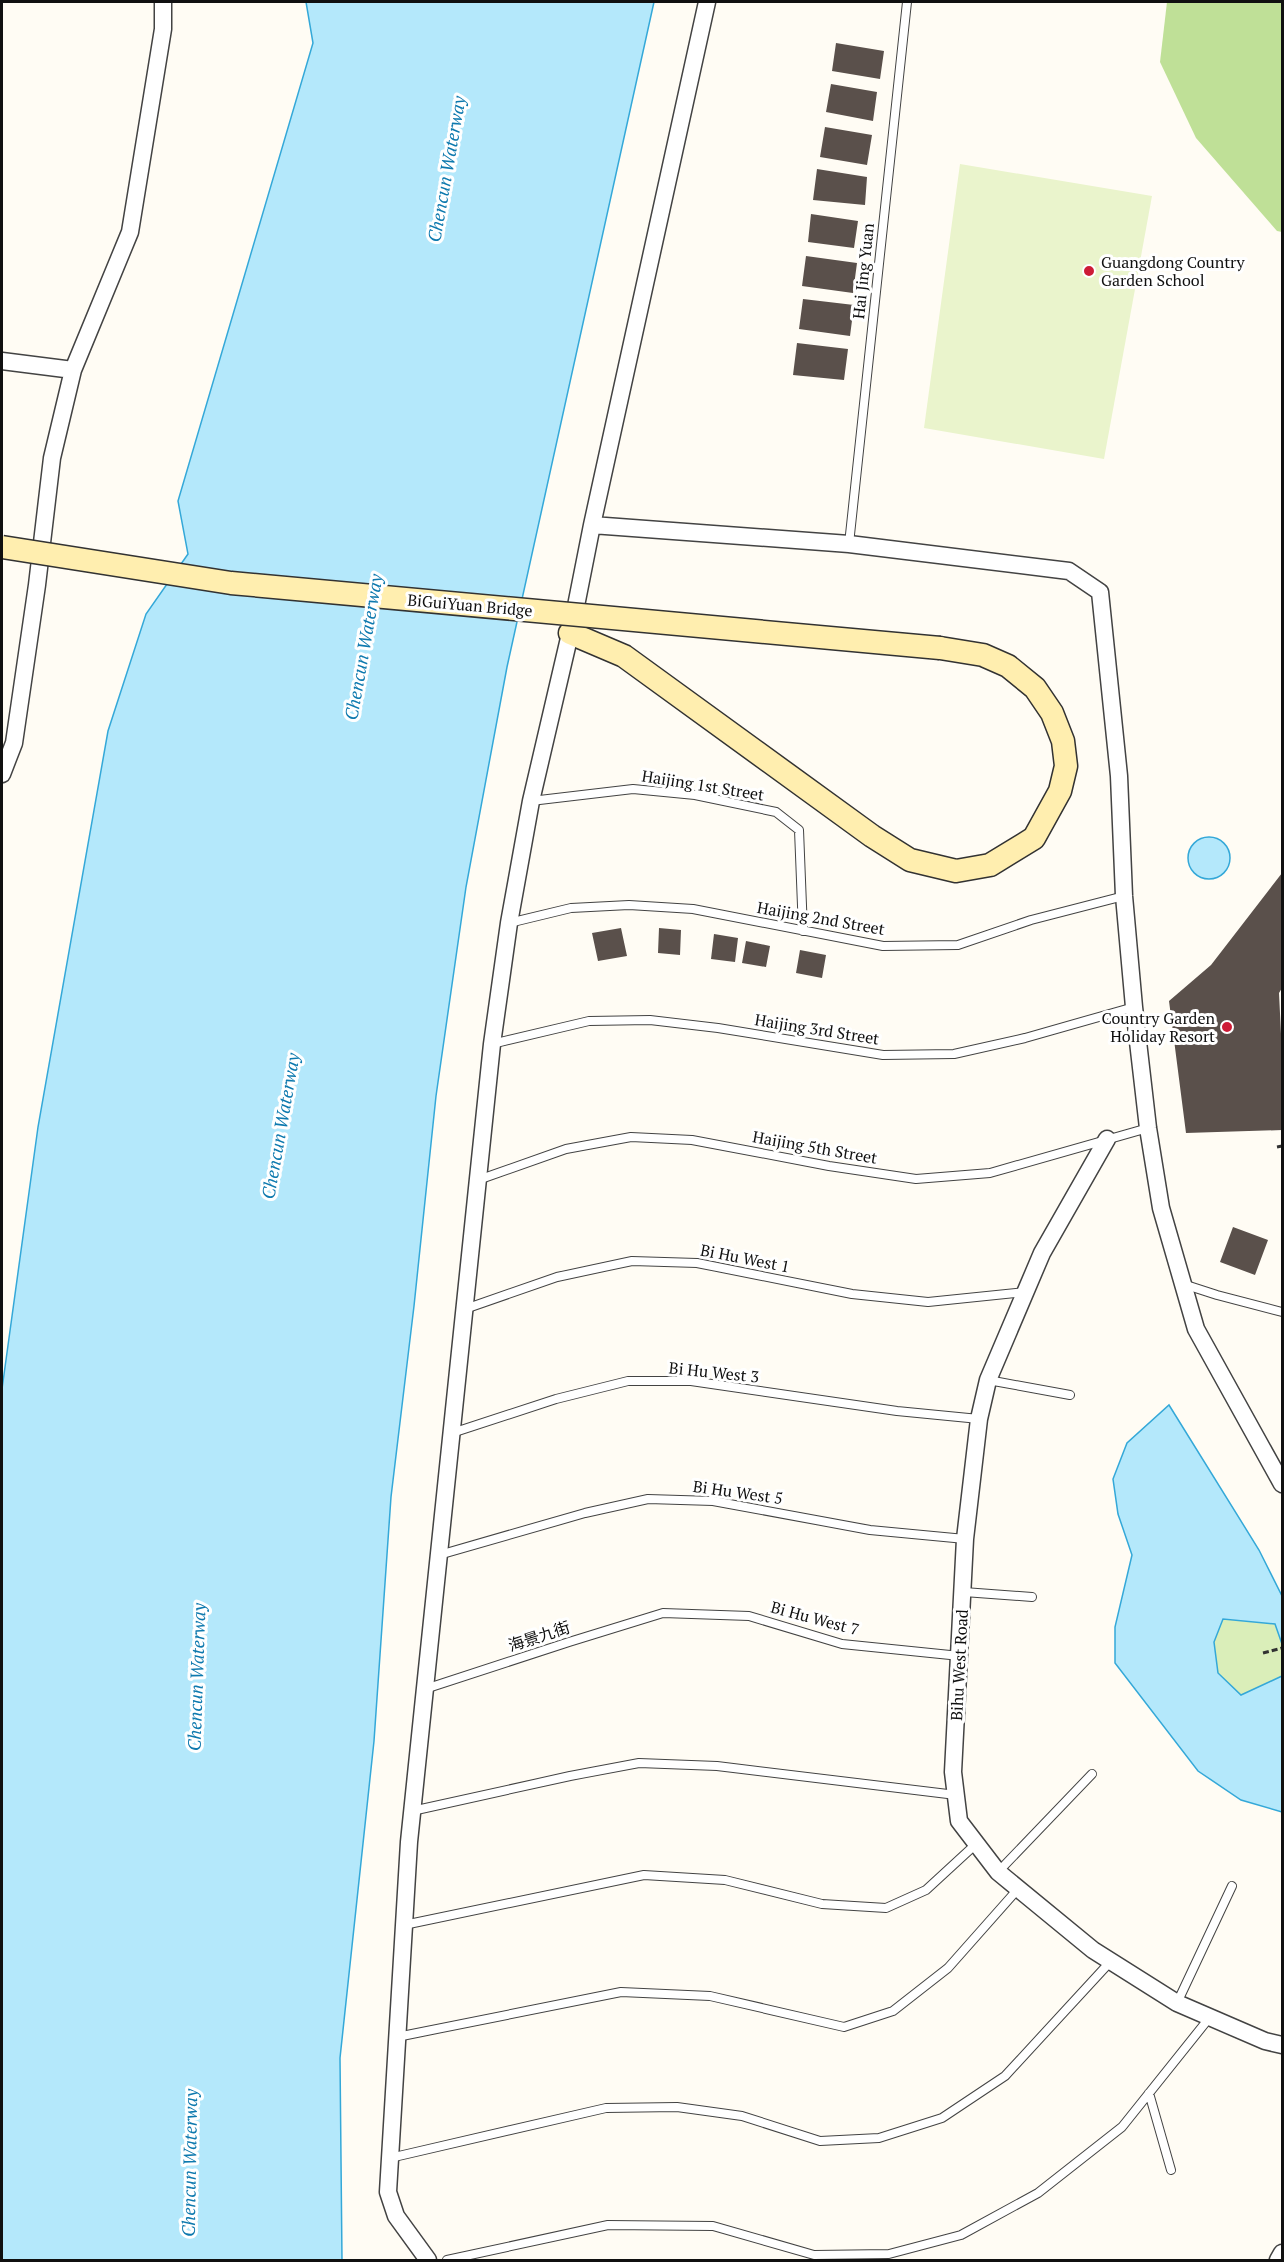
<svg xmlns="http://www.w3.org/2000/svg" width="1284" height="2262" viewBox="0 0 1284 2262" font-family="'PT Serif','Noto Sans SC',serif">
<rect width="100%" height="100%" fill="#fffcf4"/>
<path fill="#daeeb9" d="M1222,1619L1275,1624L1282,1644V1676L1241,1696L1218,1673L1214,1642Z"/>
<path fill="#bfe097" d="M1167,2H1282V232L1277,231L1196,138L1160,62Z"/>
<path fill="#eaf4cc" d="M960,164L1152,196L1104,459L924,428Z"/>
<path fill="#b4e8fb" stroke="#34a8d8" stroke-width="1.5" d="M306,2H654L507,667L466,887L436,1096L414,1306L391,1497L374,1741L340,2058L342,2260H2V1389L38,1127L108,731L146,614L188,554L178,501L313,43Z
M1188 858a21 21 0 1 1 42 0a21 21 0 1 1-42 0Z
M1169,1405L1259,1550L1282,1596V1644L1275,1624L1223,1619L1214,1642L1218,1673L1241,1695L1282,1676V1812L1241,1800L1198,1771L1115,1663V1627L1132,1555L1118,1514L1113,1479L1127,1443Z"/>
<path fill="#5a504b" d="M836,43L884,51L880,79L832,71Z
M831,84L877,92L873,121L826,112Z
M825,127L872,135L867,165L820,157Z
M817,169L867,177L865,205L813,200Z
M811,214L858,221L854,248L808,242Z
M806,256L857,263L853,293L802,286Z
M803,299L854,305L850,336L799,329Z
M797,343L848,349L844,380L793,375Z
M1282,873V988L1279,993L1282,1054V1130L1186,1133L1169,1001L1211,965Z
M621,928L627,956L598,961L592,933Z
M659,928L681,930L680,955L658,953Z
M714,934L738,938L735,962L711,959Z
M746,941L770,946L766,967L742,963Z
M800,950L826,955L822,978L796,973Z
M1233,1227L1268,1240L1255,1275L1220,1262Z"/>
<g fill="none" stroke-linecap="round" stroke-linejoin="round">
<defs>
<path id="service" d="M849,544L907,2
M531,801L633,789L695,795L776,812L799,830L803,931
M509,923L571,908L629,905L693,909L883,946L958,945L1031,920L1124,896
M492,1044L589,1021L650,1020L718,1028L883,1055L954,1054L1025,1038L1134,1007
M478,1180L566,1149L631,1137L692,1140L829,1166L916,1179L990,1173L1148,1128
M1183,1284L1217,1295L1282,1312
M465,1309L557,1277L632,1261L697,1263L852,1294L928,1302L1026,1292
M988,1380L1070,1395
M452,1433L556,1399L628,1381H691L897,1411L979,1419
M439,1555L585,1513L648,1499L713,1501L870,1530L965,1539
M964,1592L1032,1597
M425,1689L569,1642L663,1613L749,1616L842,1644L960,1656
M412,1811L570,1776L639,1763L717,1766L956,1795
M998,1872L1092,1774
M404,1925L644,1875L725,1880L822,1904L886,1908L926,1890L976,1844
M1177,2003L1232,1886
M397,2037L621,1992L710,1996L844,2027L893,2011L948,1968L1018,1889
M1149,2093L1171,2170
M390,2158L606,2108L677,2107L742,2116L820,2141L879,2138L942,2118L1005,2076L1111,1961
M447,2260L608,2225L713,2226L814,2255L889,2254L961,2235L1038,2193L1122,2127L1210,2017"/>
<path id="minor" d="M2,361L73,370
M592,525L849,544L1069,571L1100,592L1119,776L1124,896L1134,1007L1148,1128L1161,1208L1196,1329L1282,1484
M2,774L14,743L37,585L52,458L73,370L130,232L163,29V2
M1107,1139L1042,1253L988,1380L979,1419L965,1539L953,1772L959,1821L998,1872L1093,1950L1177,2003L1265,2041L1282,2045
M428,2260L396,2216L388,2192L409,1842L492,1044L509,923L531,801L573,621L592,525L707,2
M1278,2260L1282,2253"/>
<path id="secondary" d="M570,633L624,656L872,836L910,860L956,871L990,865L1034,838L1060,791L1066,766L1063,741L1052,713L1035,688L1008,666L983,655L940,648"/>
</defs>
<use href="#service" stroke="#434343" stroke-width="10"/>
<use href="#minor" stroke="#434343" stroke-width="19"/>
<use href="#secondary" stroke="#323232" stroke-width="25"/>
<path stroke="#323232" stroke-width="3" stroke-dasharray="6 3" stroke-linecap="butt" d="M1277,1147L1282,1146
M1263,1653L1282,1648"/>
<use href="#service" stroke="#fff" stroke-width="8"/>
<use href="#minor" stroke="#fff" stroke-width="16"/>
<use href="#secondary" stroke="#ffeeaf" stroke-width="22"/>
<defs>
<path id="secondary-bridge" d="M2,547L231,583L940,648"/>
</defs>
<use href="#secondary-bridge" stroke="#323232" stroke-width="25" stroke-linecap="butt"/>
<use href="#secondary-bridge" stroke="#ffeeaf" stroke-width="22"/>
</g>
<g fill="#cd1b36" stroke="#fff" stroke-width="2">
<circle cx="1089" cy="271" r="6"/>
<circle cx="1227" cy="1027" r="6"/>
</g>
<g text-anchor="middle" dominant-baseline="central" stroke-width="6" stroke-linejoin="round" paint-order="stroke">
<g font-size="16" fill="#101010" stroke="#fff" text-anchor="start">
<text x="1101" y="262">Guangdong Country<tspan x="1101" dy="18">Garden School</tspan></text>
<text x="1215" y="1018" text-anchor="end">Country Garden<tspan x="1215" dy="18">Holiday Resort</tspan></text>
</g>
<g font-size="16" fill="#101010" stroke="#fff">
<text transform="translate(863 271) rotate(-84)">Hai Jing Yuan</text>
<text transform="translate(470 605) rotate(5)">BiGuiYuan Bridge</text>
<text transform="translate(703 785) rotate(9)">Haijing 1st Street</text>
<text transform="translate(821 918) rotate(10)">Haijing 2nd Street</text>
<text transform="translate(817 1029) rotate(9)">Haijing 3rd Street</text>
<text transform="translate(815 1147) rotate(10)">Haijing 5th Street</text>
<text transform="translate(745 1258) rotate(11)">Bi Hu West 1</text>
<text transform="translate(714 1372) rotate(6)">Bi Hu West 3</text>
<text transform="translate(738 1492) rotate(8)">Bi Hu West 5</text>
<text transform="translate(815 1618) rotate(15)">Bi Hu West 7</text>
<text transform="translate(539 1636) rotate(-18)">海景九街</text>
<text transform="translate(959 1665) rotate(-87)">Bihu West Road</text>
</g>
<g font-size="18" font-style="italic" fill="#0d79ae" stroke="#fff">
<text transform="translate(446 169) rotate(-80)">Chencun Waterway</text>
<text transform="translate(363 647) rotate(-80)">Chencun Waterway</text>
<text transform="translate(280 1126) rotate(-80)">Chencun Waterway</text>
<text transform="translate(196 1677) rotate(-88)">Chencun Waterway</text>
<text transform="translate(189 2163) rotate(-89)">Chencun Waterway</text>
</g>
</g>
<rect width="1284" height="2262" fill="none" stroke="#101010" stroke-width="6"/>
</svg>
